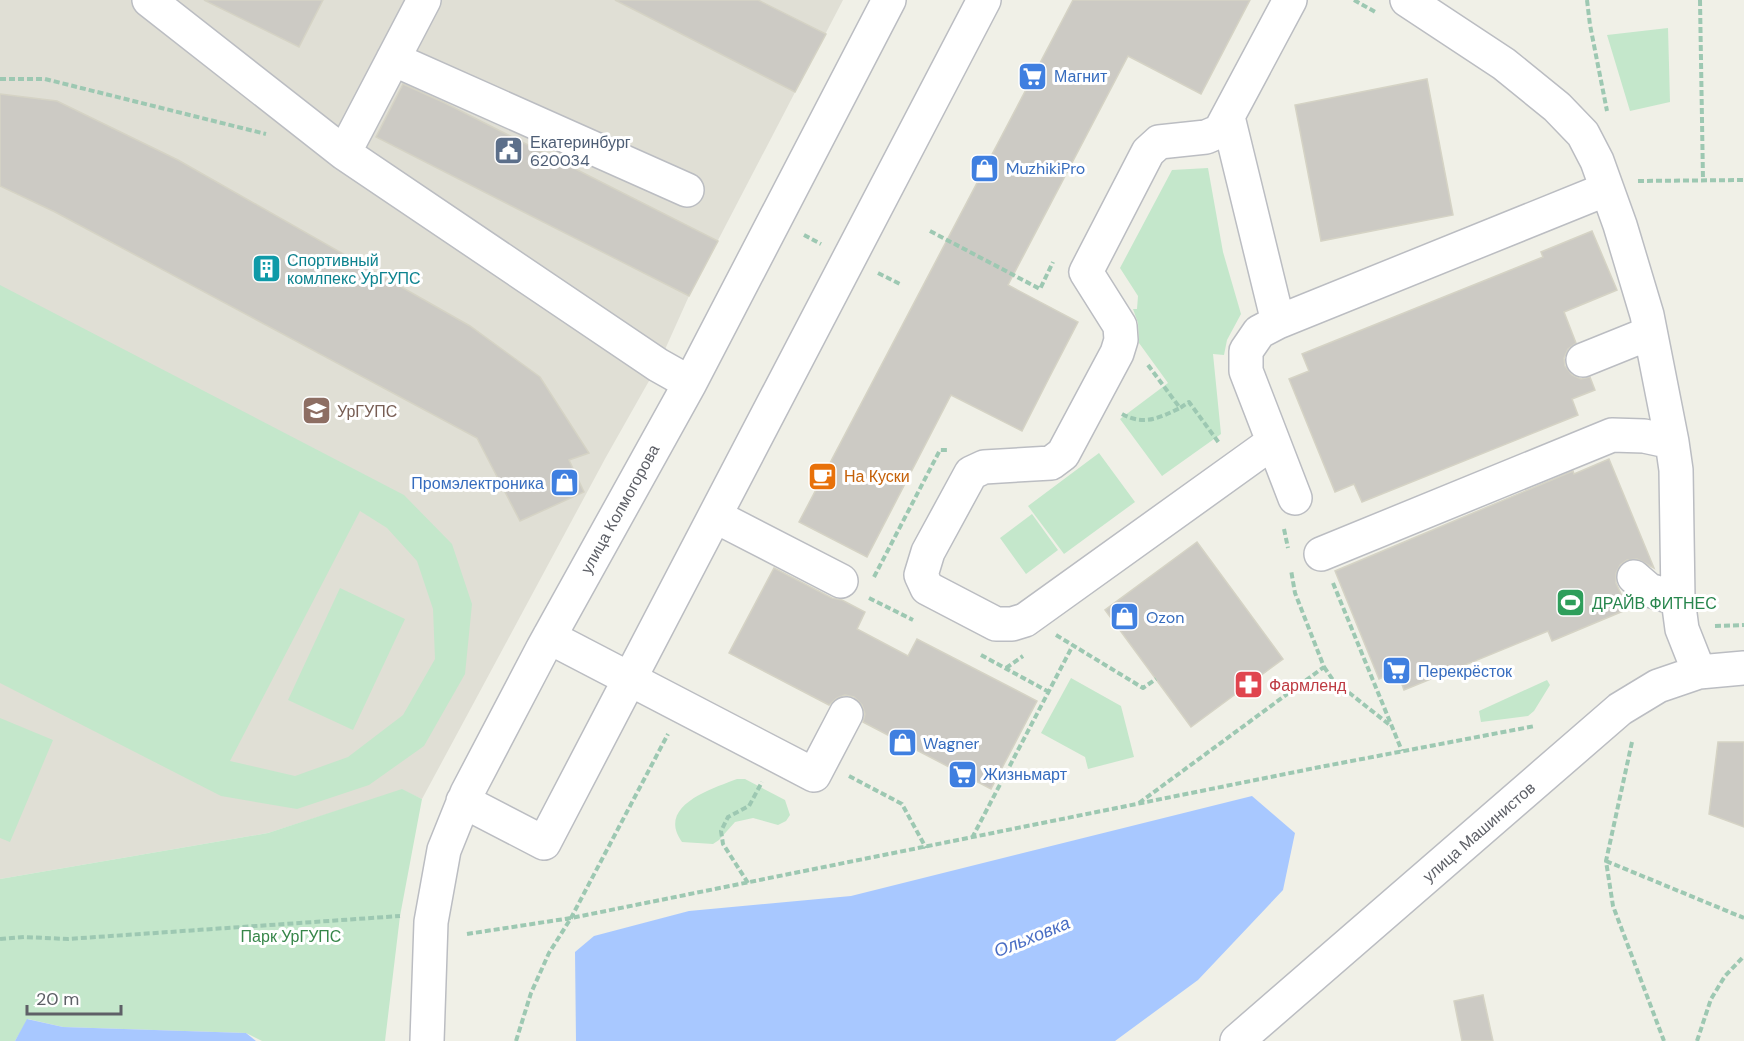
<svg xmlns="http://www.w3.org/2000/svg" width="1744" height="1041" viewBox="0 0 1744 1041" font-family="'DM Sans',sans-serif">
<rect width="100%" height="100%" fill="#f0f0e7"/>
<path fill="#e0dfd5" d="M0,0H843L689,296L658,365L606,457L422,799L402,790L268,833L0,879Z"/>
<path fill="#c4e7cb" fill-rule="evenodd" d="M1668,28L1670,102L1630,111L1607,35Z
M1208,168L1223,252L1241,314L1227,340L1224,355L1213,354L1221,434L1162,476L1120,419L1168,383L1139,343L1138,323L1133,309H1137L1138,296L1120,268L1172,170Z
M0,285L404,495L452,544L472,604L465,674L424,746L369,785L297,809L221,796L0,683ZM360,511L387,528L417,561L433,609L435,659L403,715L348,757L295,776L230,761Z
M1099,453L1135,502L1064,554L1028,506Z
M1032,514L1058,550L1026,574L1000,538Z
M340,588L405,619L353,730L288,700Z
M1071,678L1121,706L1134,757L1088,769L1085,757L1041,733Z
M1547,680L1550,685L1534,711L1528,716L1481,722L1479,711Z
M0,718L53,740L10,842L0,838Z
M737,779H745L785,800L790,815L786,821L778,825L753,818L735,822L719,840L713,844L682,842C656,806 711,789 737,779Z
M402,789L422,799L400,916L385,1041H262L246,1033L63,1027L28,1019L15,1041H0V879L268,833Z"/>
<path fill="#a8c8ff" d="M1252,796L1295,833L1283,890L1198,980L1115,1041H576L575,952L594,936L689,911L851,896Z
M27,1019L63,1027L246,1033L256,1041H15Z"/>
<path fill="#cccac4" stroke="#d5d3c5" stroke-width="1.5" d="M204,0H323L299,47Z
M615,0H758L826,34L795,92Z
M1073,0H1250L1201,94L1128,56L1008,285L1078,322L1049,378L1022,431L951,395L867,557L799,522Z
M1427,79L1453,215L1321,241L1295,105Z
M403,84L445,103L718,241L689,296L376,137Z
M0,94L57,101L178,160L470,326L540,377L589,453L569,460L584,492L520,521L477,438L55,212L0,186Z
M1592,231L1617,290L1564,312L1576,343L1568,349L1564,358L1565,366L1572,375L1581,379L1590,377L1595,390L1572,399L1578,415L1362,502L1354,484L1335,492L1289,379L1309,371L1302,354L1543,257L1541,252Z
M1609,459L1654,568L1637,559L1627,560L1620,565L1616,573V583L1628,609L1552,641L1548,631L1404,690L1397,671L1379,679L1335,571L1573,471L1574,474Z
M1197,542L1283,659L1191,727L1105,610Z
M774,568L832,598L842,600L865,612L857,629L908,656L917,639L1037,701L991,789L863,722L865,714L862,705L854,697L845,695L837,698L829,705L729,653Z
M1718,742H1744V827L1709,814Z
M1483,995L1493,1041H1462L1454,1001Z"/>
<g fill="none" stroke-linecap="round" stroke-linejoin="round">
<defs>
<path id="minor" d="M149,0L344,153L658,365L690,383
M1407,0L1504,64L1557,107L1583,134L1597,161L1620,225L1647,315L1672,442L1676,470L1678,599L1682,629L1699,672
M393,59L687,190
M1228,117L1278,322
M344,153L424,0
M1583,360L1650,333
M1273,442L1025,620L1012,624H996L927,588L921,575L928,552L971,473L984,467L1051,463L1063,454L1117,353L1121,340L1120,326L1086,272L1148,152L1159,142L1206,137L1220,131L1290,0
M1295,498L1246,371V351L1259,332L1278,322L1607,189
M715,516L841,581
M1321,554L1612,435L1644,436L1672,442
M1634,577L1649,590L1678,599
M549,637L814,775L846,714
M463,801L544,843L984,0
M427,1041L431,922L444,850L467,793L543,648L690,383L889,0
M1237,1041L1620,709L1658,686L1699,672L1744,668"/>
</defs>
<use href="#minor" stroke="#bbbdc2" stroke-width="36"/>
<path stroke="#9dc8b2" stroke-width="4" stroke-dasharray="6 3" stroke-linecap="butt" d="M1354,0L1377,13
M1587,0L1590,25L1607,111
M1700,0L1703,180
M0,79H45L266,134
M1638,181L1744,180
M930,231L1040,289L1053,262
M804,235L821,244
M878,273L902,285
M1148,365L1180,408L1189,402L1219,443
M1122,414C1144,426 1159,418 1180,408
M1284,529L1288,548
M874,577L940,450H949
M1333,583L1402,751
M869,598L913,620
M1715,626L1744,625
M1056,635L1143,688L1156,679
M981,655L1049,692
M1324,667L1333,680L1391,726
M1006,668L1023,656
M1632,742L1606,861L1613,906L1664,1041
M849,776L902,804L926,848
M1139,803L1324,667L1295,593L1291,570
M972,838L1073,645
M1606,861L1744,918
M748,883L723,844L721,831L728,817L749,806L762,782
M467,934L571,918L1320,767L1535,726
M0,939L24,937L68,939L400,916
M516,1041L531,993L549,953L571,918L668,734
M1697,1041L1711,999L1725,976L1744,956"/>
<use href="#minor" stroke="#fff" stroke-width="33"/>
</g>
<defs>
<symbol id="supermarket-square" viewBox="-11 -11 22 22"><rect x="-9" y="-9" width="18" height="18" rx="4" fill="#3f7fe0" stroke="#fff"/><path d="M-6-5.5h2.5l.6 2H6L4.5 2H-2.5L-4.4-4H-6ZM-1.5 3.2a1.3 1.3 0 1 0 .1 0ZM3 3.2a1.3 1.3 0 1 0 .1 0Z" fill="#fff"/></symbol>
<symbol id="civic-square" viewBox="-11 -11 22 22"><rect x="-9" y="-9" width="18" height="18" rx="4" fill="#5c6f8a" stroke="#fff"/><path d="M-.6-6.5H3V-4.5H.6V-3L4-1V1h2V6H-6V1h2V-1L-.6-3ZM-1.2 2.5V6h2.4V2.5Z" fill="#fff"/></symbol>
<symbol id="shop-square" viewBox="-11 -11 22 22"><rect x="-9" y="-9" width="18" height="18" rx="4" fill="#3f7fe0" stroke="#fff"/><path d="M-5-2.5h2.3a2.7 3.5 0 0 1 5.4 0H5L5.5 6h-11ZM-1.5-2.5h3a1.5 2.3 0 0 0-3 0Z" fill="#fff"/></symbol>
<symbol id="building-square" viewBox="-11 -11 22 22"><rect x="-9" y="-9" width="18" height="18" rx="4" fill="#0f9aa8" stroke="#fff"/><path d="M-4-6H4V6H1V3H-1V6H-4ZM-2.5-4.3h1.7v1.8h-1.7ZM.8-4.3h1.7v1.8H.8ZM-2.5-1h1.7V.8h-1.7ZM.8-1h1.7V.8H.8Z" fill="#fff"/></symbol>
<symbol id="university-square" viewBox="-11 -11 22 22"><rect x="-9" y="-9" width="18" height="18" rx="4" fill="#8d6e63" stroke="#fff"/><path d="M0-5L7-2L0 1L-7-2ZM-4 1L0 2.5L4 1V4Q0 6-4 4Z" fill="#fff"/></symbol>
<symbol id="cafe-square" viewBox="-11 -11 22 22"><rect x="-9" y="-9" width="18" height="18" rx="4" fill="#e8710a" stroke="#fff"/><path d="M-5.5-4.5H6V0H3Q3 3.5 0 3.5H-2.5Q-5.5 3.5-5.5 0ZM3-3.2v2h1.7v-2ZM-6 4.5H4V6H-6Z" fill="#fff"/></symbol>
<symbol id="stadium-square" viewBox="-11 -11 22 22"><rect x="-9" y="-9" width="18" height="18" rx="4" fill="#2e9e5b" stroke="#fff"/><path d="M0-5a6.5 5 0 1 0 0 10a6.5 5 0 1 0 0-10ZM-3.5-1.8h7v3.6h-7Z" fill="#fff"/></symbol>
<symbol id="pharmacy-square" viewBox="-11 -11 22 22"><rect x="-9" y="-9" width="18" height="18" rx="4" fill="#e0444e" stroke="#fff"/><path d="M-2-6h4v4h4v4h-4v4h-4v-4h-4v-4h4Z" fill="#fff"/></symbol>
</defs>
<g fill-rule="evenodd">
<use href="#supermarket-square" x="1016" y="60" width="33" height="33"/>
<use href="#civic-square" x="492" y="134" width="33" height="33"/>
<use href="#shop-square" x="968" y="152" width="33" height="33"/>
<use href="#building-square" x="250" y="252" width="33" height="33"/>
<use href="#university-square" x="300" y="394" width="33" height="33"/>
<use href="#cafe-square" x="806" y="460" width="33" height="33"/>
<use href="#shop-square" x="548" y="466" width="33" height="33"/>
<use href="#stadium-square" x="1554" y="586" width="33" height="33"/>
<use href="#shop-square" x="1108" y="600" width="33" height="33"/>
<use href="#supermarket-square" x="1380" y="654" width="33" height="33"/>
<use href="#pharmacy-square" x="1232" y="668" width="33" height="33"/>
<use href="#shop-square" x="886" y="726" width="33" height="33"/>
<use href="#supermarket-square" x="946" y="758" width="33" height="33"/>
</g>
<g text-anchor="middle" dominant-baseline="central" stroke-width="6" stroke-linejoin="round" paint-order="stroke">
<g font-size="16" fill="#366cbe" stroke="#fff" text-anchor="start">
<text x="1054" y="76">Магнит</text>
<text x="1006" y="168">MuzhikiPro</text>
<text x="544" y="483" text-anchor="end">Промэлектроника</text>
<text x="1146" y="617">Ozon</text>
<text x="1418" y="671">Перекрёсток</text>
<text x="923" y="743">Wagner</text>
<text x="983" y="774">Жизньмарт</text>
</g>
<g font-size="16" fill="#4e5e75" stroke="#fff" text-anchor="start">
<text x="530" y="142">Екатеринбург<tspan x="530" dy="18">620034</tspan></text>
</g>
<g font-size="16" fill="#0d838f" stroke="#fff" text-anchor="start">
<text x="287" y="260">Спортивный<tspan x="287" dy="18">комлпекс УрГУПС</tspan></text>
</g>
<g font-size="16" fill="#785e54" stroke="#fff" text-anchor="start">
<text x="337" y="411">УрГУПС</text>
</g>
<g font-size="16" fill="#c56008" stroke="#fff" text-anchor="start">
<text x="844" y="476">На Куски</text>
</g>
<g font-size="16" fill="#5e6067" stroke="#fff">
<text transform="translate(620 509) rotate(-61)">улица Колмогорова</text>
<text transform="translate(1479 832) rotate(-41)">улица Машинистов</text>
</g>
<g font-size="16" fill="#27864d" stroke="#fff" text-anchor="start">
<text x="1592" y="603">ДРАЙВ ФИТНЕС</text>
</g>
<g font-size="16" fill="#be3a42" stroke="#fff" text-anchor="start">
<text x="1269" y="685">Фармленд</text>
</g>
<g font-size="16" fill="#368649" stroke="#fff">
<text x="291" y="936">Парк УрГУПС</text>
</g>
<g font-size="18" font-style="italic" fill="#496dc4" stroke="#fff">
<text transform="translate(1032 937) rotate(-22)">Ольховка</text>
</g>
</g>
<path d="M27 1005v9h94v-9" fill="none" stroke="#5e6067" stroke-width="3"/>
<text x="36" y="1005" font-size="18" fill="#5e6067" stroke="#ffffff" stroke-width="4.5" paint-order="stroke">20 m</text>
</svg>
